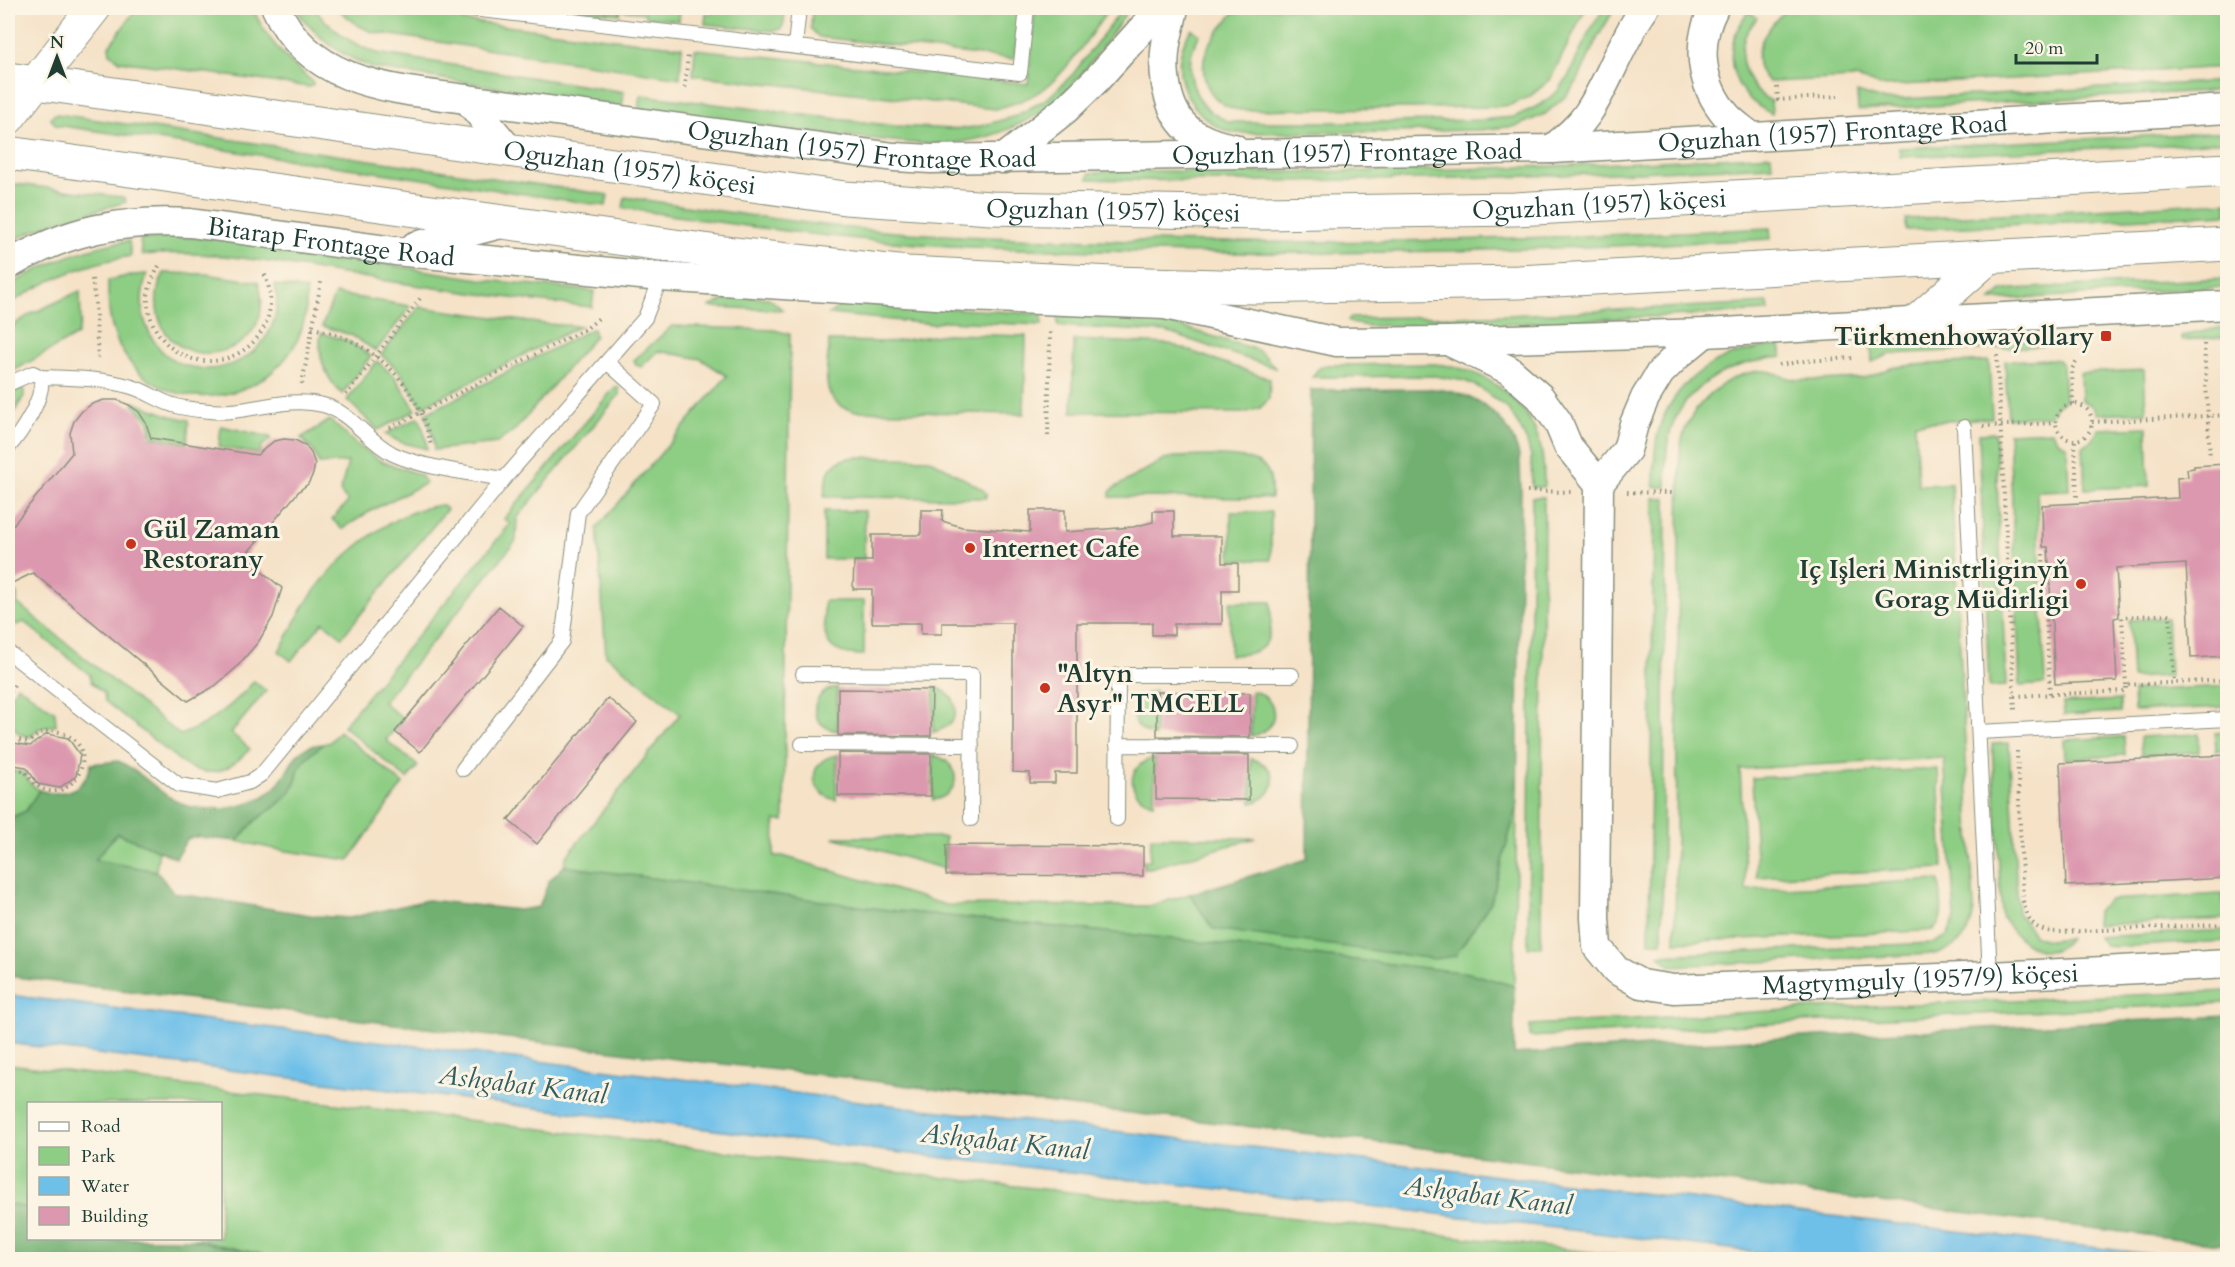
<svg xmlns="http://www.w3.org/2000/svg" width="2235" height="1267" viewBox="0 0 2235 1267" font-family="Cardo,serif">
<rect width="100%" height="100%" fill="#fcf5e5"/>
<filter id="ink" filterUnits="userSpaceOnUse"><feTurbulence type="fractalNoise" baseFrequency=".0167" numOctaves="2"/><feDisplacementMap in="SourceGraphic" scale="12" xChannelSelector="R" yChannelSelector="G"/><feConvolveMatrix kernelMatrix="1 2 1 2 8 2 1 2 1" color-interpolation-filters="sRGB"/></filter>
<filter id="wash" filterUnits="userSpaceOnUse"><feTurbulence type="fractalNoise" baseFrequency=".008" numOctaves="4" result="noise"/><feDisplacementMap in="SourceGraphic" scale="24" xChannelSelector="R" yChannelSelector="G"/><feGaussianBlur stdDeviation="1.35" result="paint"/><feColorMatrix in="noise" values="0 0 0 0 0 0 0 0 0 0 0 0 0 0 0 0 0 1.4 0 .05"/><feComposite in="paint" operator="in"/></filter>
<g filter="url(#wash)">
<rect width="100%" height="100%" fill="#f5e2c7"/>
<path fill="#8ecd84" stroke="#56855c" stroke-width="1.5" d="M137,8H253C265,39 288,61 313,82V85L309,87L120,61L110,53L109,46Z
M295,8H314C331,30 351,44 377,53L624,92L622,107L373,68C340,55 316,38 295,8Z
M344,8H448L464,21L682,47L680,78L372,32L358,25L339,10Z
M561,8H669L680,10L679,21L645,17V13L620,10V14Z
M713,8H785L784,23L781,29L774,31L705,24L706,13L712,14Z
M812,8H1020L1014,59L819,37L811,29Z
M1035,8H1110C1093,30 1068,71 1046,87C1030,99 1014,104 995,109L693,75L695,49L1028,84Z
M1123,8H1130C1103,45 1077,88 1038,114C1012,130 983,140 952,143C921,146 888,140 857,137C784,130 711,119 639,109L641,95L895,126L952,129L977,127L1016,116L1048,98L1073,74Z
M1235,8H1586L1550,80L1529,97L1510,105L1493,107L1242,110C1211,108 1195,75 1208,47C1215,34 1227,21 1237,9Z
M1604,8H1615L1598,37L1577,82L1566,96L1545,114L1517,126L1480,130L1388,132L1234,133C1190,122 1162,68 1192,29L1200,35C1184,57 1189,91 1208,109C1214,115 1222,118 1229,122H1388L1479,120L1514,117L1540,105L1559,90L1568,77L1589,32Z
M1787,8H2227V67L1883,86L1855,78L1769,82C1742,58 1768,27 1787,8Z
M1749,11L1757,18C1752,25 1747,30 1744,39C1737,62 1749,91 1771,101L1772,114C1728,93 1719,49 1749,11Z
M2228,81L2227,90L1858,110L1857,92L1883,100Z
M57,114L608,195L606,206L56,125L51,119L53,115Z
M2227,132V141L2191,144L1900,157L1899,148Z
M1771,155L1772,166C1544,177 1316,185 1088,179L1089,174L1118,170C1335,176 1553,168 1771,155Z
M8,183L121,197L125,199L126,202L53,223L26,234L8,244Z
M625,197C711,210 796,223 882,231C968,238 1055,239 1142,241C1351,245 1560,238 1770,228L1771,239C1563,249 1355,256 1147,252C1058,250 969,249 881,241C795,234 709,221 623,208Z
M2227,202V214L1906,230V219Z
M172,237L225,239L486,280L594,291L592,307C508,299 425,287 342,274C276,263 210,249 142,255L140,239Z
M129,241L131,256C87,263 45,280 8,305V286C45,264 86,246 129,241Z
M164,273L205,274L258,282C282,355 174,382 158,314C155,300 157,286 164,273Z
M147,274C140,294 140,313 149,332C183,403 292,363 275,285L306,290C314,405 148,439 113,330C108,314 108,297 108,280L133,275Z
M2227,278V287L1991,300L2002,291L2012,289Z
M80,291L81,322L77,335L8,374V329L29,315Z
M335,294L411,306L376,351L351,335L322,326Z
M733,296L769,298L783,310L709,307Z
M845,302L1042,314V325L944,321L933,324L829,314Z
M1768,303L1769,311L1486,325L1368,326L1351,323L1348,320L1350,318L1486,316Z
M419,307L546,324L580,326L422,407L400,372L381,355Z
M1058,315L1160,320L1257,350L1266,357L1275,368L1166,332L1058,326Z
M672,326L774,330L790,334L784,821H775L774,856H783L946,905L1150,906L1190,894L1213,929L1491,902L1517,806L1514,986L1469,973L1156,937L888,910L564,866L566,857L680,714L606,655L597,528L727,376L701,359L658,351L641,367L636,365L634,360Z
M2227,326V337L2182,340V336Z
M593,328L595,336L516,429L497,443L434,450L433,437L425,414Z
M321,333L348,341L371,356L342,394C325,377 317,357 321,333Z
M946,334L1026,336L1024,414L854,411C817,403 828,370 829,341L890,342Z
M1991,337L2042,342V346L1891,354L1872,362L1871,342Z
M1074,340L1170,344L1270,379L1269,399L1260,408L1244,413L1072,412Z
M1780,345L1782,357C1732,362 1682,383 1669,437C1665,453 1666,471 1666,487H1654C1654,471 1654,453 1657,437C1659,425 1665,413 1671,403C1696,363 1736,350 1780,345Z
M2050,359L2058,360L2063,366L2065,400L2056,406L2051,416L2008,418L2005,361Z
M377,361L395,377L416,410L378,430L347,400Z
M1989,361L1992,418L1915,423L1918,485L1951,484L1974,908C1972,932 1959,948 1935,954L1670,966L1659,955L1934,943L1947,936L1955,918L1944,758L1740,769L1746,890L1939,880C1940,895 1947,920 1933,930L1923,931L1675,942L1680,451C1684,412 1718,377 1758,371C1773,369 1784,379 1798,380C1819,381 1841,379 1862,378C1875,377 1885,368 1897,367C1927,363 1959,363 1989,361Z
M1434,364C1484,367 1534,402 1542,454C1544,465 1544,476 1544,487H1532L1531,457L1527,442L1519,426L1508,409L1480,388L1465,381L1435,376L1312,377L1318,369L1326,365Z
M2144,370L2146,412L2097,414L2091,405L2081,400L2080,373Z
M615,387L619,388V395L517,518L516,541L383,702L403,719L386,740L418,766L407,779L343,726L510,524L504,519Z
M21,388L24,389V396L8,423V395Z
M134,402L171,416L189,420L187,443L152,437L149,421L133,404Z
M419,417L426,438L427,449L400,442L385,434Z
M330,420L356,444L381,461L421,475L426,483L372,510L342,529L332,519L348,502L340,492L348,462L319,464L314,452L301,438Z
M221,426L270,437L271,439L262,446L259,454L219,447Z
M2147,427L2149,486L2085,489L2083,446L2093,440L2098,429Z
M2051,431L2058,441L2067,446L2069,490L2037,491L2045,684L2020,686L2009,433Z
M1995,433L2006,686L1989,687L1979,434Z
M857,457L930,459L982,489L986,493V498L824,497C826,472 829,459 857,457Z
M1174,457C1195,457 1254,450 1267,470C1272,478 1271,489 1271,498L1110,497V492L1114,488L1165,459Z
M1532,497H1544L1541,947H1528Z
M1654,498H1666L1662,942H1649Z
M442,505L447,509L342,637L323,622L291,661L279,651C288,637 295,621 304,606C331,563 389,510 442,505Z
M824,511H865L864,559H824Z
M1231,512H1271V560H1231Z
M8,593H17V603L180,735C210,724 234,705 254,681L266,691L231,733L250,749C230,770 213,780 185,765L105,701L104,693L91,682L90,675L24,622L17,625L8,618Z
M824,601H864V655C821,655 824,637 824,601Z
M1230,602H1271C1271,638 1273,655 1230,655Z
M2167,618L2170,676L2132,678L2129,620Z
M17,685L55,712L56,725L38,729L30,737L19,734L8,719V703Z
M2227,686V707L2134,711L2133,691Z
M837,687V731C807,725 808,693 837,687Z
M934,687C963,694 963,726 933,732Z
M1155,691V736C1126,729 1126,697 1155,691Z
M1252,691C1281,698 1281,731 1251,736Z
M2120,700V712L2064,715L2063,703Z
M339,731L403,784L349,860L280,850L237,841L255,821L277,805L296,781L299,768L306,758L323,744L330,742Z
M2227,732V751H2216L2215,733Z
M2199,734V752L2141,755L2140,737Z
M2124,737L2125,755L2065,759L2064,740Z
M2009,743L2018,913L2036,937L2049,940L2069,938C2047,968 2015,939 2002,917L1992,744Z
M837,755L836,800C807,793 807,760 837,755Z
M933,755C962,762 963,795 933,800Z
M1155,758L1154,803C1125,797 1125,764 1155,758Z
M1251,759C1281,765 1280,797 1251,803Z
M1938,769L1943,868L1757,877L1752,778Z
M12,771L24,773L29,782L39,790L26,811L8,819V774Z
M117,833L159,850L156,871L94,860Z
M833,837H945V869Z
M1151,837L1256,838L1150,868H1144V861L1150,860Z
M2222,894L2223,904H2227V919L2096,925L2097,912L2108,900Z
M2227,930V941L2114,947L2105,945L2097,937Z
M2228,991L2227,1003L1821,1021L1530,1037V1025L1821,1008Z
M8,1064L886,1171L1651,1259H285L190,1239L220,1238V1104H28V1208L8,1204Z"/>
<path fill="#72b072" stroke="#487653" stroke-width="1.5" d="M1434,389C1474,392 1510,416 1519,456C1521,467 1520,478 1521,489L1517,806L1491,902L1455,956L1434,959L1213,929L1190,894L1307,859L1311,390Z
M323,744L306,758L299,768L296,781L290,793L277,805L255,821L237,841L197,837L187,839L176,858L117,833L95,860L156,871L174,893L316,916L350,918L427,900L519,910L539,907L549,881L564,866L888,910L1156,937L1469,973L1514,986V1054L1820,1036L2227,1016V1245L1728,1183C1591,1173 1456,1151 1319,1135C1164,1116 1007,1101 852,1078L685,1060L8,976V819L26,811L39,790C62,798 86,790 91,764L118,761C144,772 161,798 188,806C216,814 259,807 278,784C295,765 291,746 323,744Z
M8,1204L28,1208V1238L190,1239L285,1259H8Z"/>
<path fill="#6ec0e9" stroke="#467e8e" stroke-width="1.5" d="M8,995L915,1108L1398,1164L2191,1259H1813L1396,1209L910,1154L8,1043Z"/>
<g id="blocks">
<path fill="#db98af" d="M104,400H117L129,405L139,412L146,423L151,438L257,455L274,441L284,439L295,440L305,445L311,453L315,464L313,474L308,484L299,491L244,557L282,588L273,617L259,641L236,668L215,686L188,701L33,573L8,585V531L72,453L70,433L74,421L82,411L92,404Z
M2226,464L2228,656L2191,658L2186,564L2116,568L2119,617L2114,618L2117,681L2055,684L2048,547H2043L2042,505L2178,498L2177,478L2188,477L2187,469L2194,468V466Z
M921,510H943L942,521L962,527L1030,532V510H1065V532L1133,527L1153,522V511H1174V536H1222V563H1238V590H1222V624H1174V635H1152V623H1077V773H1055V783H1030V773L1013,772V623H942V634H921V623H872V589H853L854,561H872V535H921Z
M499,606L523,626L420,752L395,732Z
M838,689L932,690L931,736L838,735Z
M1157,692L1250,693V737L1157,736Z
M608,698L637,722L537,844L508,820Z
M47,734L68,738L80,755L76,776L59,788L38,784L26,767L8,764V742L30,746Z
M838,753L931,754V796H838Z
M1156,754L1249,755V800L1156,799Z
M2228,755V878L2066,886L2060,763Z
M946,845L1143,846V876L946,875Z"/>
</g>
</g>
<g filter="url(#ink)">
<use href="#blocks" fill-opacity="0" stroke="#8a907e" stroke-width="1.5"/>
<g fill="none" stroke-linecap="round" stroke-linejoin="round">
<defs>
<path id="service" d="M463,8L1020,73L1027,8
M795,46L799,8
M8,384L33,373L41,377C72,378 102,378 132,387C146,391 159,401 173,405C185,409 198,410 209,411C247,415 285,395 323,405C351,412 367,441 393,454C423,468 471,473 504,479
M1964,427L1990,976
M8,448C21,433 45,398 41,377
M8,652L179,785L217,791L250,782L262,774L504,479L645,318L661,277
M803,674L972,675L971,819
M1979,732L2228,719
M802,744L972,745
M1117,745L1292,746
M463,769L562,641L578,513L654,404L607,362
M1117,819L1118,675H1292"/>
<g id="minor">
<path d="M276,8C310,85 394,89 467,99L511,152"/>
<path d="M1174,8C1172,20 1168,32 1166,44C1161,75 1167,120 1198,136C1209,142 1222,146 1234,148"/>
<path d="M1714,8C1695,44 1700,85 1727,116C1734,124 1744,130 1752,137"/>
<path id="s1" d="M467,99L894,157L931,159L1552,149L2228,109"/>
<path d="M1552,149C1565,138 1578,128 1588,113C1610,80 1621,41 1645,8"/>
<path d="M1003,159L1066,109L1097,79L1161,8"/>
<path d="M415,246L501,224"/>
<path id="s2" d="M8,265C67,230 122,219 190,223L395,251L661,277L967,297L1165,305L1337,342L1447,341L1705,333L2228,305"/>
<path id="s3" d="M1705,333L1677,356L1660,373L1645,398L1634,424L1627,450L1599,484L1595,918L1597,947L1616,970L1641,984L1674,989L2085,972L2228,964"/>
<path d="M1452,343L1509,370L1540,397L1558,422L1568,446L1599,484"/>
</g>
<g id="secondary">
<path id="s4" d="M8,79L845,198L991,208L1261,213L1515,209L2228,170"/>
<path d="M8,153L725,253L907,273L1113,283L1255,287L1518,282L2228,244"/>
<path d="M1915,323L1989,257"/>
</g>
<path id="primary" d="M8,118L94,8"/>
</defs>
<use href="#service" stroke="#8a907e" stroke-width="16"/>
<use href="#minor" stroke="#8a907e" stroke-width="31"/>
<use href="#secondary" stroke="#8a907e" stroke-width="35"/>
<use href="#primary" stroke="#8a907e" stroke-width="35"/>
<path stroke="#8a907e" stroke-width="4" stroke-dasharray="1.5 4.5" stroke-linecap="butt" d="M326,9L330,8
M1777,87L1778,100L1838,96
M685,88L688,53
M159,266C154,276 149,285 148,296C146,329 172,359 205,361C238,363 269,337 270,304C271,293 268,283 264,273
M92,279L95,301L98,360
M312,328C372,339 420,385 431,446
M2204,344L2210,458
M1997,355L2014,696L2126,691V685L2228,680
M1779,365L1805,361L1853,358
M302,384L321,282
M346,395L422,296
M2073,404L2072,369L2077,360
M2056 422a18 18 0 1 1 36 0a18 18 0 1 1-36 0Z
M2092,422L2228,415
M1983,426L2055,423
M390,428L587,328L600,317
M1048,436L1050,332
M2075,441L2077,498
M1527,491L1571,492
M1627,492L1672,493
M2043,554L2050,694
M2126,685L2122,617L2170,614L2174,682
M2014,696L2015,710
M8,697L16,681
M8,728L14,739L29,742C39,733 49,728 62,733C113,751 57,827 25,771L8,768
M2017,751L2023,901C2029,924 2036,932 2060,932L2228,924"/>
<use href="#service" stroke="#fff" stroke-width="14"/>
<use href="#minor" stroke="#fff" stroke-width="28"/>
<use href="#secondary" stroke="#fff" stroke-width="33"/>
<use href="#primary" stroke="#fff" stroke-width="33"/>
</g>
</g>
<g fill="#c8321e" stroke="#fcf5e5" stroke-width="2">
<rect x="2100" y="330" width="12" height="12" rx="3"/>
<circle cx="131" cy="544" r="6"/>
<circle cx="970" cy="548" r="6"/>
<circle cx="2081" cy="584" r="6"/>
<circle cx="1045" cy="688" r="6"/>
</g>
<g text-anchor="middle" dominant-baseline="central" stroke-width="6" stroke-linejoin="round" paint-order="stroke">
<g font-size="26" fill="#1f3d34" stroke="#fcf5e5">
<text stroke="none"><textPath href="#s1" startOffset="1370">Oguzhan (1957) Frontage Road</textPath></text>
<text stroke="none"><textPath href="#s1" startOffset="398">Oguzhan (1957) Frontage Road</textPath></text>
<text stroke="none"><textPath href="#s1" startOffset="884">Oguzhan (1957) Frontage Road</textPath></text>
<text stroke="none"><textPath href="#s4" startOffset="628">Oguzhan (1957) köçesi</textPath></text>
<text stroke="none"><textPath href="#s4" startOffset="1600">Oguzhan (1957) köçesi</textPath></text>
<text stroke="none"><textPath href="#s4" startOffset="1114">Oguzhan (1957) köçesi</textPath></text>
<text stroke="none"><textPath href="#s2" startOffset="332">Bitarap Frontage Road</textPath></text>
<text stroke="none"><textPath href="#s3" startOffset="990">Magtymguly (1957/9) köçesi</textPath></text>
</g>
<g font-size="26" font-weight="bold" fill="#1f3d34" stroke="#fcf5e5" text-anchor="start">
<text x="2094" y="336" text-anchor="end">Türkmenhowaýollary</text>
<text x="143" y="529">Gül Zaman<tspan x="143" dy="30">Restorany</tspan></text>
<text x="982" y="548">Internet Cafe</text>
<text x="2069" y="569" text-anchor="end">Iç Işleri Ministrliginyň<tspan x="2069" dy="30">Gorag Müdirligi</tspan></text>
<text x="1057" y="673">"Altyn<tspan x="1057" dy="30">Asyr" TMCELL</tspan></text>
</g>
<g font-size="27" font-style="italic" fill="#335e61" stroke="#fcf5e5">
<text transform="translate(523 1085) rotate(7)">Ashgabat Kanal</text>
<text transform="translate(1005 1142) rotate(6)">Ashgabat Kanal</text>
<text transform="translate(1488 1196) rotate(7)">Ashgabat Kanal</text>
</g>
</g>
<rect width="2235" height="1267" fill="none" stroke="#fcf5e5" stroke-width="30"/>
<rect x="27" y="1102" width="195" height="138" fill="#fcf5e5" stroke="#a4ab9e" stroke-width="1.5"/>
<rect x="39" y="1122" width="30" height="9" fill="#ffffff" stroke="#a4ab9e" stroke-width="1.5"/>
<text x="81" y="1132" font-size="18" fill="#1f3d34">Road</text>
<rect x="39" y="1147" width="30" height="18" fill="#8ecd84" stroke="#a4ab9e" stroke-width="1.5"/>
<text x="81" y="1162" font-size="18" fill="#1f3d34">Park</text>
<rect x="39" y="1177" width="30" height="18" fill="#6ec0e9" stroke="#a4ab9e" stroke-width="1.5"/>
<text x="81" y="1192" font-size="18" fill="#1f3d34">Water</text>
<rect x="39" y="1207" width="30" height="18" fill="#db98af" stroke="#a4ab9e" stroke-width="1.5"/>
<text x="81" y="1222" font-size="18" fill="#1f3d34">Building</text>
<g transform="translate(57 57)" stroke="#fcf5e5" stroke-width="4.5" paint-order="stroke">
<path d="M0-4.5L10 22L0 15L-10 22Z" fill="#1f3d34"/>
<text y="-9" font-size="16" font-weight="bold" text-anchor="middle" fill="#1f3d34">N</text>
</g>
<path d="M2016 54v9h81v-9" fill="none" stroke="#1f3d34" stroke-width="3"/>
<text x="2025" y="54" font-size="18" fill="#1f3d34" stroke="#fcf5e5" stroke-width="4.5" paint-order="stroke">20 m</text>
</svg>
